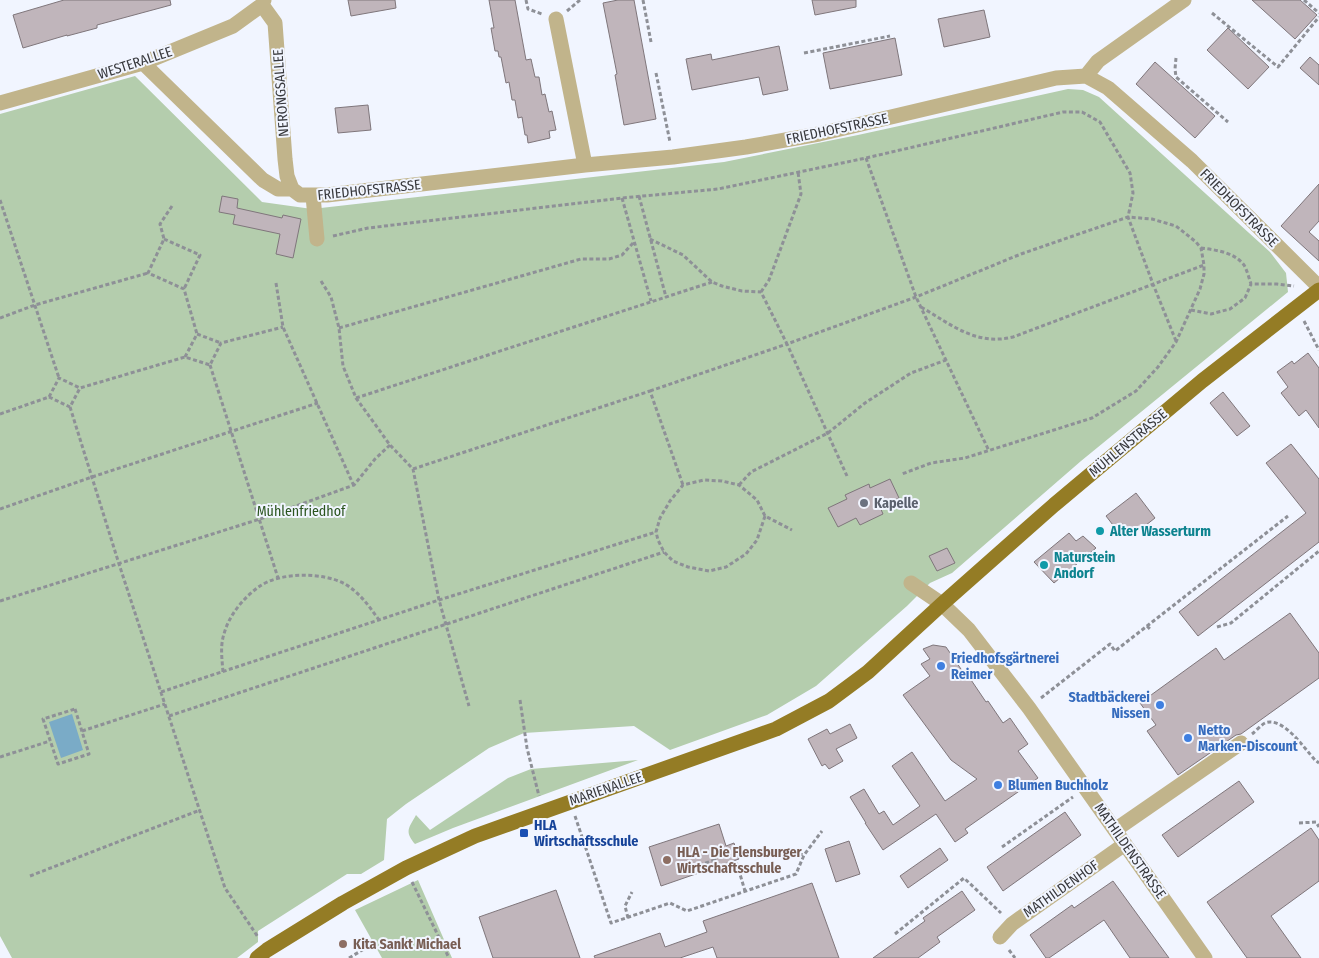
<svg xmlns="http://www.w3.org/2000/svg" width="1319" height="958" viewBox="0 0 1319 958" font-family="'Fira Sans Condensed',sans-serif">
<rect width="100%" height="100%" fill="#f1f5ff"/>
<path fill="#b4cdad" d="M135,76L262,202L312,209L724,162L858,135L1068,89L1083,90L1099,97L1270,252L1286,273L1288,292L1081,461L952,573L930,583L907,606L816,686L767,715L670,750L634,726L524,733L489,748L406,804L387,819L384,860L361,874H347L258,931V942L237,958H12L0,936V114Z
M638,760L453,828L415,844C404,831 409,828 416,815L430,830L508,778L531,769Z
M418,880L452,958H382L355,910Z"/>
<path fill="#7aabc7" d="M72,714L83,750L61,758L49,722Z"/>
<path fill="#c0b5bb" stroke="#7f767b" d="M64,0H170L171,5L97,25V28L67,36V35L23,48L13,15Z
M348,0H395L396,8L351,16Z
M489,0H515L526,60L531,59L535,77H539L542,95L545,94L549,112L552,111L556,130L549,131L550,138L528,143L527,135H525L522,117L518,118L515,100H512L509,82L506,83L501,57H499L498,51H495L491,28H494Z
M618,0H634L656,119L624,125L615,75L617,74L603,3Z
M812,0H856V7L815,15Z
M1252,0H1300L1317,15L1295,39Z
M984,10L990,37L944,47L938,19Z
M1228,28L1269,67L1248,89L1207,50Z
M895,38L902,75L830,89L823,53Z
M779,46L788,90L763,95L759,77L692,90L686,59L711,54L712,60Z
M1310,57L1319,65V85L1300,68Z
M1155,62L1215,116L1195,138L1136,84Z
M368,105L371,130L338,133L335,108Z
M1319,184V221L1309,232L1319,241V261L1281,226Z
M222,196L238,199L237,208L282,218L283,215L301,219L293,258L276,254L280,234L233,224L235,215L219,212Z
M1308,353L1319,368V428L1306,410L1299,416L1281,393L1288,387L1277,372L1292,361L1294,364Z
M1223,392L1250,426L1237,436L1210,403Z
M1291,444L1319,479V542L1198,636L1179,612L1306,513L1266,463Z
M890,479L899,498L880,507L883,514L860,525L856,518L838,527L828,508L847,499L845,495L869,484L870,488Z
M1136,493L1155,518L1132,536L1123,524L1116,529L1106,516Z
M1069,533L1076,541L1083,536L1096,548L1054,583L1034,562Z
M947,548L955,563L937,571L929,556Z
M1290,613L1319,653V678L1241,734L1236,735L1178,775L1147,731L1156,725L1140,703L1216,648L1224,660Z
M933,645L946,647L963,672L965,671L986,702L988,701L1003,723L1010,718L1028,744L1018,751L1038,778L965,829L968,833L955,842L936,814L883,850L865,823H866L850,797L864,789L879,814L884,811L893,825L920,806L892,766L912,752L945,801L977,779L951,760L903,695L930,676L921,664L930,659L923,649Z
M850,724L857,738L836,749L843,761L829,769L825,764L822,766L808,739L827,729L830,734Z
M1239,781L1254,802L1178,857L1162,835Z
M1065,812L1081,835L1003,891L987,867Z
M719,824L726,846L734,843L739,859L661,886L649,847Z
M1311,828L1319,840V881L1271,916L1301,958H1247L1207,902Z
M849,841L860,874L836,882L825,849Z
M940,848L948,860L908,888L900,876Z
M1113,881L1169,958H1130L1104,920L1049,958H1046L1030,935L1072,905L1074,908Z
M812,883L839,958H717L713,947L680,958H595L594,956L660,933L665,947L707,932L703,921Z
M556,890L580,958H493L479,917Z
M962,891L975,910L937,937L940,942L918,958H873L925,921L923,918Z"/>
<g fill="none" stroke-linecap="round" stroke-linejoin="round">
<path stroke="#8e9097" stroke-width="3" stroke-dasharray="4 2.5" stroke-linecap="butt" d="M526,0L528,9L542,14
M643,0L651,42
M1304,0L1319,13
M567,11L580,0
M1212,13L1278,67L1319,17
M804,53L890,36
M1176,58L1175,69L1176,77L1228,122
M656,73L670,142
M866,158L916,297L989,451
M639,196L666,297
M622,198L651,301
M0,200L59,378
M172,206L160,224L164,239L148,273L184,289L197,334
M333,236L368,228L622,198L718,189L866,158L1063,112H1082L1100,122L1130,173L1133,193L1128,217L1153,284L1176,341
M164,239L200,255L184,289
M650,239L683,255L712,282L722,286L742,291L761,292L787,344L916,297L1021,254L1128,217L1152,219L1176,226L1196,242L1201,248L1204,265V274L1200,289L1176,342L1158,367L1136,391L1092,418L965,458L931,463L902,474
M1201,248C1216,250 1234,252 1244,265C1247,270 1249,278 1251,284H1277L1294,286
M321,281L331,297L339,328L343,366L356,398L390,445L413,469L439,600L469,706
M276,283L283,327L353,484
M761,292L769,280L801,194L798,172
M921,307C952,325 976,346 1013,337L1204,265
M1191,310L1211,314L1230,309L1245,298L1251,284
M0,318L35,305L148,273
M1304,321L1319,350
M339,328L581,259H609L622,255L634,242
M185,357L197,334L221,343
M210,365L278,578
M650,391L787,344L847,476
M49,397L70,407L80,388
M356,398L712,282
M70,407L119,564L225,888L258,937
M0,414L49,397L59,378L80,388L185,357L210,365L221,343L283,327
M413,469L650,391L683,485
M739,485L751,472L828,433L865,403L911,373L946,360
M0,509L92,477L318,403
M765,516L757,540L746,554L726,567L709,571L688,567L673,561L664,552L658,540L656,532L660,518L670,501L683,485L704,480L722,481L739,485L757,500L765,516L792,530
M0,601L260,519L354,485L375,459L390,445
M1147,626L1151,630
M1217,627L1231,623L1319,551
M223,672C222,659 220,646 224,634C229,615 244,597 260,586C281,572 323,572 345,584C360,593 369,606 379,620
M161,692L439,600L656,532
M1041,698L1110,644L1115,651L1288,516
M520,700L527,748L539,796
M75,709L89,754L58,764L43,719Z
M169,716L664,552
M82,731L165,704
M1252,734C1256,731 1261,725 1265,723C1283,716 1304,748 1315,760L1319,763
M0,757L50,741
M575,816L611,923L670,903L687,911L796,874L804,855L822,831
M1299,823L1316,822L1319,827
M1002,847L1073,797
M786,851L804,855
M699,865L715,860L719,870L737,864L745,891
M30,876L200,810
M412,882L449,958
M628,918L625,906L632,892
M895,934L964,878L1001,913
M1009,950L1015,958
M349,958L369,946"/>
<path stroke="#c1b48b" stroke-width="15" d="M264,0L262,5L275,23L285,159L287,176L292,189
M556,19L585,165
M143,63L263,180L278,189H292L300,195H327L585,165L673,157L746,147L819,134L1056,78L1086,76L1108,88L1192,161L1319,287
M1086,76L1098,61L1184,0
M0,103L143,63L233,26L262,5
M313,196L317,239
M911,583L942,604L969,630L1029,708L1205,958
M1115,830L1241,743
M1000,937L1012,924L1125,844"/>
<path stroke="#947c25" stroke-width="15" d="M257,958L267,950L343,903L406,868L475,836L776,729L829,701L868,672L942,604L1054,505L1202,381L1319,290"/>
</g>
<circle fill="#6b7280" stroke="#f1f5ff" stroke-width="2" cx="864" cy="503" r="5"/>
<g fill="#0f9aa8" stroke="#f1f5ff" stroke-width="2">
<circle cx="1100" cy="531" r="5"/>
<circle cx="1044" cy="565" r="5"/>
</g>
<g fill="#3f7fe0" stroke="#f1f5ff" stroke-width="2">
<circle cx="941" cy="666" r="5"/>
<circle cx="1160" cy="705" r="5"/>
<circle cx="1188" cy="738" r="5"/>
<circle cx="998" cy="785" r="5"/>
</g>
<rect fill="#1a4fb4" stroke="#f1f5ff" stroke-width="2" x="519" y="828" width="10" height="10" rx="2.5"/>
<g fill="#8d6e63" stroke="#f1f5ff" stroke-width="2">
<circle cx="667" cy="860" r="5"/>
<circle cx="343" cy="944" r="5"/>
</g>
<g text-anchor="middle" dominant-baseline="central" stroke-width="4" stroke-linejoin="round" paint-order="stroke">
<g font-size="14" fill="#38393d" stroke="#f1f5ff">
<text transform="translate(135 63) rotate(-18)">WESTERALLEE</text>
<text transform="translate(281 93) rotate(-94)">NERONGSALLEE</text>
<text transform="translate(837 129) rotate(-12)">FRIEDHOFSTRASSE</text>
<text transform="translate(369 190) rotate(-6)">FRIEDHOFSTRASSE</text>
<text transform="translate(1239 208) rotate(45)">FRIEDHOFSTRASSE</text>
<text transform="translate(1128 443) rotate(-40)">MÜHLENSTRASSE</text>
<text transform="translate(606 789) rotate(-19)">MARIENALLEE</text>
<text transform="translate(1130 851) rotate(55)">MATHILDENSTRASSE</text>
<text transform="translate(1061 889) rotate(-35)">MATHILDENHOF</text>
</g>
<g font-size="14" font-weight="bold" fill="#5b616d" stroke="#f1f5ff" text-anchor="start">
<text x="874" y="503">Kapelle</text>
</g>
<g font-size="14" fill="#2a541e" stroke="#f1f5ff">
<text x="301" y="511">Mühlenfriedhof</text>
</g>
<g font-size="14" font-weight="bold" fill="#0d838f" stroke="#f1f5ff" text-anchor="start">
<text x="1110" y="531">Alter Wasserturm</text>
<text x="1054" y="557">Naturstein<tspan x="1054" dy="16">Andorf</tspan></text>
</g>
<g font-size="14" font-weight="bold" fill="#366cbe" stroke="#f1f5ff" text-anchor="start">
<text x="951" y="658">Friedhofsgärtnerei<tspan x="951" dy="16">Reimer</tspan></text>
<text x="1150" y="697" text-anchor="end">Stadtbäckerei<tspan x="1150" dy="16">Nissen</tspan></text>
<text x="1198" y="730">Netto<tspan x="1198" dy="16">Marken-Discount</tspan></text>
<text x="1008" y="785">Blumen Buchholz</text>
</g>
<g font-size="14" font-weight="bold" fill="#164399" stroke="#f1f5ff" text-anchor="start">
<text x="534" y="825">HLA<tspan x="534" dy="16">Wirtschaftsschule</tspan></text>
</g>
<g font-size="14" font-weight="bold" fill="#785e54" stroke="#f1f5ff" text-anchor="start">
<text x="677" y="852">HLA - Die Flensburger<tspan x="677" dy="16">Wirtschaftsschule</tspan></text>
<text x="353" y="944">Kita Sankt Michael</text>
</g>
</g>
</svg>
